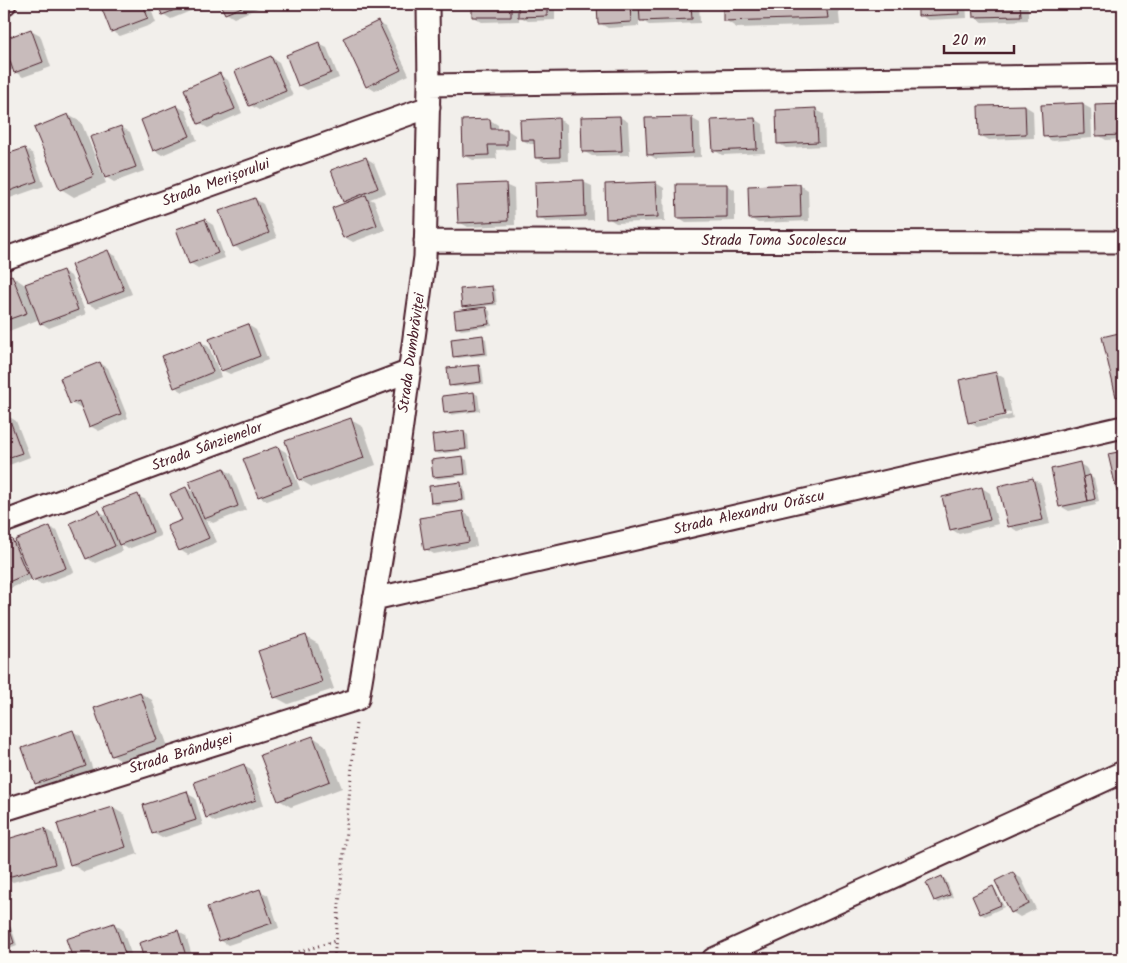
<svg xmlns="http://www.w3.org/2000/svg" width="1127" height="963" viewBox="0 0 1127 963" font-family="Kalam,sans-serif">
<rect width="100%" height="100%" fill="#f2efeb"/>
<filter id="ink" filterUnits="userSpaceOnUse"><feTurbulence type="fractalNoise" baseFrequency=".02" numOctaves="2"/><feDisplacementMap in="SourceGraphic" scale="10" xChannelSelector="R" yChannelSelector="G"/><feConvolveMatrix kernelMatrix="1 2 1 2 8 2 1 2 1" color-interpolation-filters="sRGB"/></filter>
<g filter="url(#ink)">
<path fill="#0003" fill-rule="evenodd" d="M102,4H149L156,23L120,36L112,31Z
M159,4H199L200,7L171,19L163,14Z
M222,4H258L260,7L234,18L226,13Z
M342,4H372L351,11L343,6Z
M473,4H555V20L528,21L519,16V21L482,22L473,17Z
M599,4H699L700,23L649,25L639,19V26L608,28L599,23Z
M724,4H838L840,25L737,28L725,20Z
M919,4H966L967,18L928,20L920,15Z
M974,4H1028V20L982,22L974,17Z
M378,23L386,27L409,75L375,91L367,86Z
M31,30L40,35L51,67L23,77L15,72L14,69L4,73V40Z
M319,44L327,48L339,78L307,90L299,85Z
M271,57L279,62L293,96L259,110L250,105Z
M220,75L228,80L242,113L208,128L199,123Z
M1082,104L1091,109L1092,138L1052,141L1044,136Z
M1123,105V139L1106,140L1098,135L1097,106Z
M177,106L186,111L197,140L162,155L154,150Z
M1025,106L1033,111L1034,138L989,140L980,135Z
M816,110L824,114L825,146L786,148L778,143Z
M68,115L81,122L106,183L74,197L61,189Z
M620,117L628,122L630,155L592,156L583,151L582,118Z
M691,118L700,123L701,157L656,159L648,154Z
M558,119L567,124L568,161L544,162L536,157V144H530L522,140Z
M755,119L763,124L765,153L722,155L714,150Z
M490,120L498,125V130H507L515,135V149L496,150L497,159L473,160L464,155Z
M121,127L130,132L144,171L114,182L104,176L105,175L92,138Z
M25,149L33,154L44,186L10,198L4,195V156Z
M366,158L374,163L386,193L370,199L374,201L385,230L353,242L344,237L348,203L344,201Z
M583,182L592,186L593,220L546,222L538,217Z
M656,183L664,188L665,221L616,223L608,218Z
M505,185L514,189L515,225L468,227L459,222Z
M727,185L735,190V221L686,222L678,217Z
M800,185L808,190L809,221L758,223L750,218Z
M255,199L263,204L277,238L242,251L234,246Z
M205,220L213,225L225,258L198,268L190,263Z
M108,252L116,256L132,294L96,308L88,304Z
M63,271L71,276L86,314L49,328L41,323L40,319L4,333V279L12,276L25,285Z
M491,287L495,289L497,305L483,306L490,311L492,326L461,330L458,328L470,310L463,306Z
M248,325L256,330L268,360L230,374L222,370Z
M1123,333V400L1117,396L1104,338Z
M482,337L486,339L488,355L458,358L454,356Z
M201,342L209,347L221,377L183,392L175,387Z
M100,363L108,368L128,418L99,431L90,426L83,407L80,408L71,403Z
M478,366L482,368L484,384L454,387L450,385Z
M996,373L1004,378L1013,419L977,427L969,422ZM1011,412V415L974,423V420Z
M474,393L478,395L480,411L449,415L445,412Z
M8,416L16,421L30,457L4,467V418Z
M351,420L363,427L376,465L312,487L300,480Z
M464,432L468,435L469,450L439,454L435,452Z
M277,447L286,452L300,489L267,501L259,496Z
M1123,452V494L1118,491L1110,455Z
M463,458L467,460L469,475L438,479L434,476Z
M1080,464L1088,469L1090,476L1094,479L1099,501L1095,502L1096,505L1069,511L1060,506Z
M223,469L232,474L246,510L213,523L206,519L217,542L188,555L180,550L186,488L195,493Z
M1033,479L1041,484L1050,524L1017,531L1009,526Z
M460,484L464,486L466,501L436,505L432,503Z
M982,488L990,493L998,524L959,534L951,529Z
M138,496L146,500L161,536L128,549L119,543L123,551L95,563L87,558L99,511L110,518Z
M463,512L471,517L477,546L434,554L425,549Z
M50,527L58,532L74,572L41,585L32,579L4,591V544L12,540L18,544Z
M306,637L318,644L334,689L288,704L275,697Z
M140,693L152,700L168,747L124,763L112,755Z
M72,731L81,736L93,770L44,788L36,783Z
M313,737L325,745L342,788L291,807L279,800Z
M244,765L252,770L264,805L215,822L207,817Z
M186,793L195,798L203,825L162,838L153,833Z
M113,808L125,815L138,854L84,872L71,864Z
M45,829L53,834L63,868L13,882L7,879L12,895L4,898V841Z
M1013,874L1021,878L1036,909L1020,917L1012,912Z
M942,877L946,880L953,897L939,903L935,900Z
M993,888L996,890L1004,907L985,916L981,914L973,897Z
M260,891L268,895L279,928L228,945L220,940Z
M114,924L122,929L133,959H74L68,940Z
M7,925L11,927L17,945L4,950V926Z
M178,932L186,936L193,959H145L140,944Z"/>
<path fill="#c8bbbb" stroke="#4a1f2b" d="M100,4H143L148,18L111,32Z
M158,4H190L162,15Z
M220,4H249L225,14Z
M472,4H511V17H472Z
M518,4H547V16L518,17Z
M597,4H630L631,22L598,24Z
M639,4H691L692,19L640,21Z
M723,4H826L828,18L723,21Z
M918,4H958L959,14L918,16Z
M972,4H1020L1021,16L973,17Z
M378,21L401,70L366,87L343,38Z
M31,29L43,62L14,73L4,44V39Z
M319,42L331,73L298,86L286,55Z
M271,56L286,91L249,106L235,71Z
M220,73L235,109L198,124L184,89Z
M1083,103L1084,134L1043,137L1041,105Z
M1123,104V135L1096,136L1095,105Z
M177,105L190,136L153,151L141,120Z
M1025,105L1026,134L979,136L978,106Z
M816,108L818,142L777,144L776,110Z
M68,114L94,176L60,190L34,128Z
M620,116L622,151L582,152L581,117Z
M692,117L693,153L647,155L645,118Z
M559,118L560,157L535,158L534,140H521L520,120Z
M755,118L757,149L713,151L711,120Z
M490,119L491,129H507V145H488L489,155L463,156L462,120Z
M121,126L136,167L105,178L90,137Z
M25,148L37,181L4,193V155Z
M366,157L378,188L343,202L331,170Z
M584,180L585,216L536,218L535,182Z
M656,182L658,217L606,219L605,184Z
M506,183L508,221L458,223L456,185Z
M676,184H727V217L677,218Z
M800,184L801,217L749,219L748,186Z
M366,195L377,225L343,238L332,208Z
M255,198L269,233L233,247L219,211Z
M205,219L218,253L189,264L176,229Z
M108,250L124,290L87,304L71,265Z
M63,270L78,310L40,324L25,284Z
M12,275L27,313L4,321V278Z
M492,286L494,303L462,307L460,289Z
M486,307L489,324L456,328L454,311Z
M248,324L260,356L221,371L209,339Z
M1123,332V395L1116,397L1102,337Z
M483,335L485,353L453,357L451,339Z
M201,341L213,372L174,388L162,356Z
M100,362L121,414L89,427L79,401L70,404L60,378Z
M479,365L481,382L449,386L447,368Z
M996,372L1005,415L968,423L959,380Z
M474,392L476,410L444,413L442,396Z
M8,415L22,453L4,459V416Z
M351,418L364,458L299,480L285,441Z
M464,431L466,449L434,452L432,435Z
M278,446L292,484L258,497L243,459Z
M1123,451V491L1117,492L1108,454Z
M463,456L465,474L433,477L431,460Z
M1080,462L1088,501L1059,507L1051,469Z
M224,468L238,506L204,519L189,481Z
M1090,475L1095,499L1088,501L1083,477Z
M1033,478L1043,520L1008,527L998,486Z
M461,482L463,500L431,503L429,486Z
M186,487L209,538L179,551L167,526L182,520L170,494Z
M982,487L990,520L950,530L942,497Z
M138,494L153,532L119,545L104,507Z
M99,510L115,546L86,559L70,523Z
M463,511L469,542L424,550L419,518Z
M50,526L66,568L32,581L15,540Z
M12,539L27,574L4,584V542Z
M306,635L322,682L274,698L258,651Z
M140,692L157,740L111,756L94,708Z
M73,730L86,766L35,784L22,748Z
M313,736L330,781L278,801L260,755Z
M244,764L256,800L206,818L194,782Z
M187,791L196,820L152,834L143,805Z
M113,807L126,847L70,865L57,824Z
M45,828L55,864L4,878V840Z
M1013,872L1029,904L1011,913L995,881Z
M942,876L950,895L934,901L926,883Z
M993,886L1001,905L980,914L972,896Z
M260,889L272,923L219,941L207,907Z
M114,923L127,959H73L66,939Z
M8,924L14,943L4,947V925Z
M178,930L186,956L177,959H144L139,943Z"/>
<g fill="none" stroke-linecap="round" stroke-linejoin="round">
<defs>
<path id="street" d="M4,4H5
M429,85L1123,75
M425,241L1123,242
M4,259L429,107
M4,522L410,371
M374,599L1123,427
M4,810L358,699L396,469L425,257L429,85L428,4
M713,959L1123,772"/>
</defs>
<use href="#street" stroke="#4a1f2b" stroke-width="25"/>
<path stroke="#4a1f2b" stroke-width="3" stroke-dasharray="1 4" stroke-linecap="butt" d="M275,959L335,941
M334,959L356,723"/>
<use href="#street" stroke="#fdfcf7" stroke-width="21"/>
</g>
</g>
<g text-anchor="middle" dominant-baseline="central" stroke-width="4" stroke-linejoin="round" paint-order="stroke">
<g font-size="15" fill="#4a1f2b" stroke="#fdfcf7">
<text transform="translate(216 183) rotate(-20)">Strada Merișorului</text>
<text x="774" y="241">Strada Toma Socolescu</text>
<text transform="translate(412 353) rotate(-82)">Strada Dumbrăviței</text>
<text transform="translate(207 447) rotate(-20)">Strada Sânzienelor</text>
<text transform="translate(749 513) rotate(-13)">Strada Alexandru Orăscu</text>
<text transform="translate(181 754) rotate(-17)">Strada Brândușei</text>
</g>
</g>
<rect width="1127" height="963" fill="none" stroke="#fdfcf7" stroke-width="20"/>
<rect x="10" y="10" width="1107" height="943" fill="none" stroke="#4a1f2b" stroke-width="2" filter="url(#ink)"/>
<path d="M944 45v8h70v-8" fill="none" stroke="#4a1f2b" stroke-width="2.5"/>
<text x="952" y="45" font-size="15" fill="#4a1f2b" stroke="#fdfcf7" stroke-width="4" paint-order="stroke">20 m</text>
</svg>
